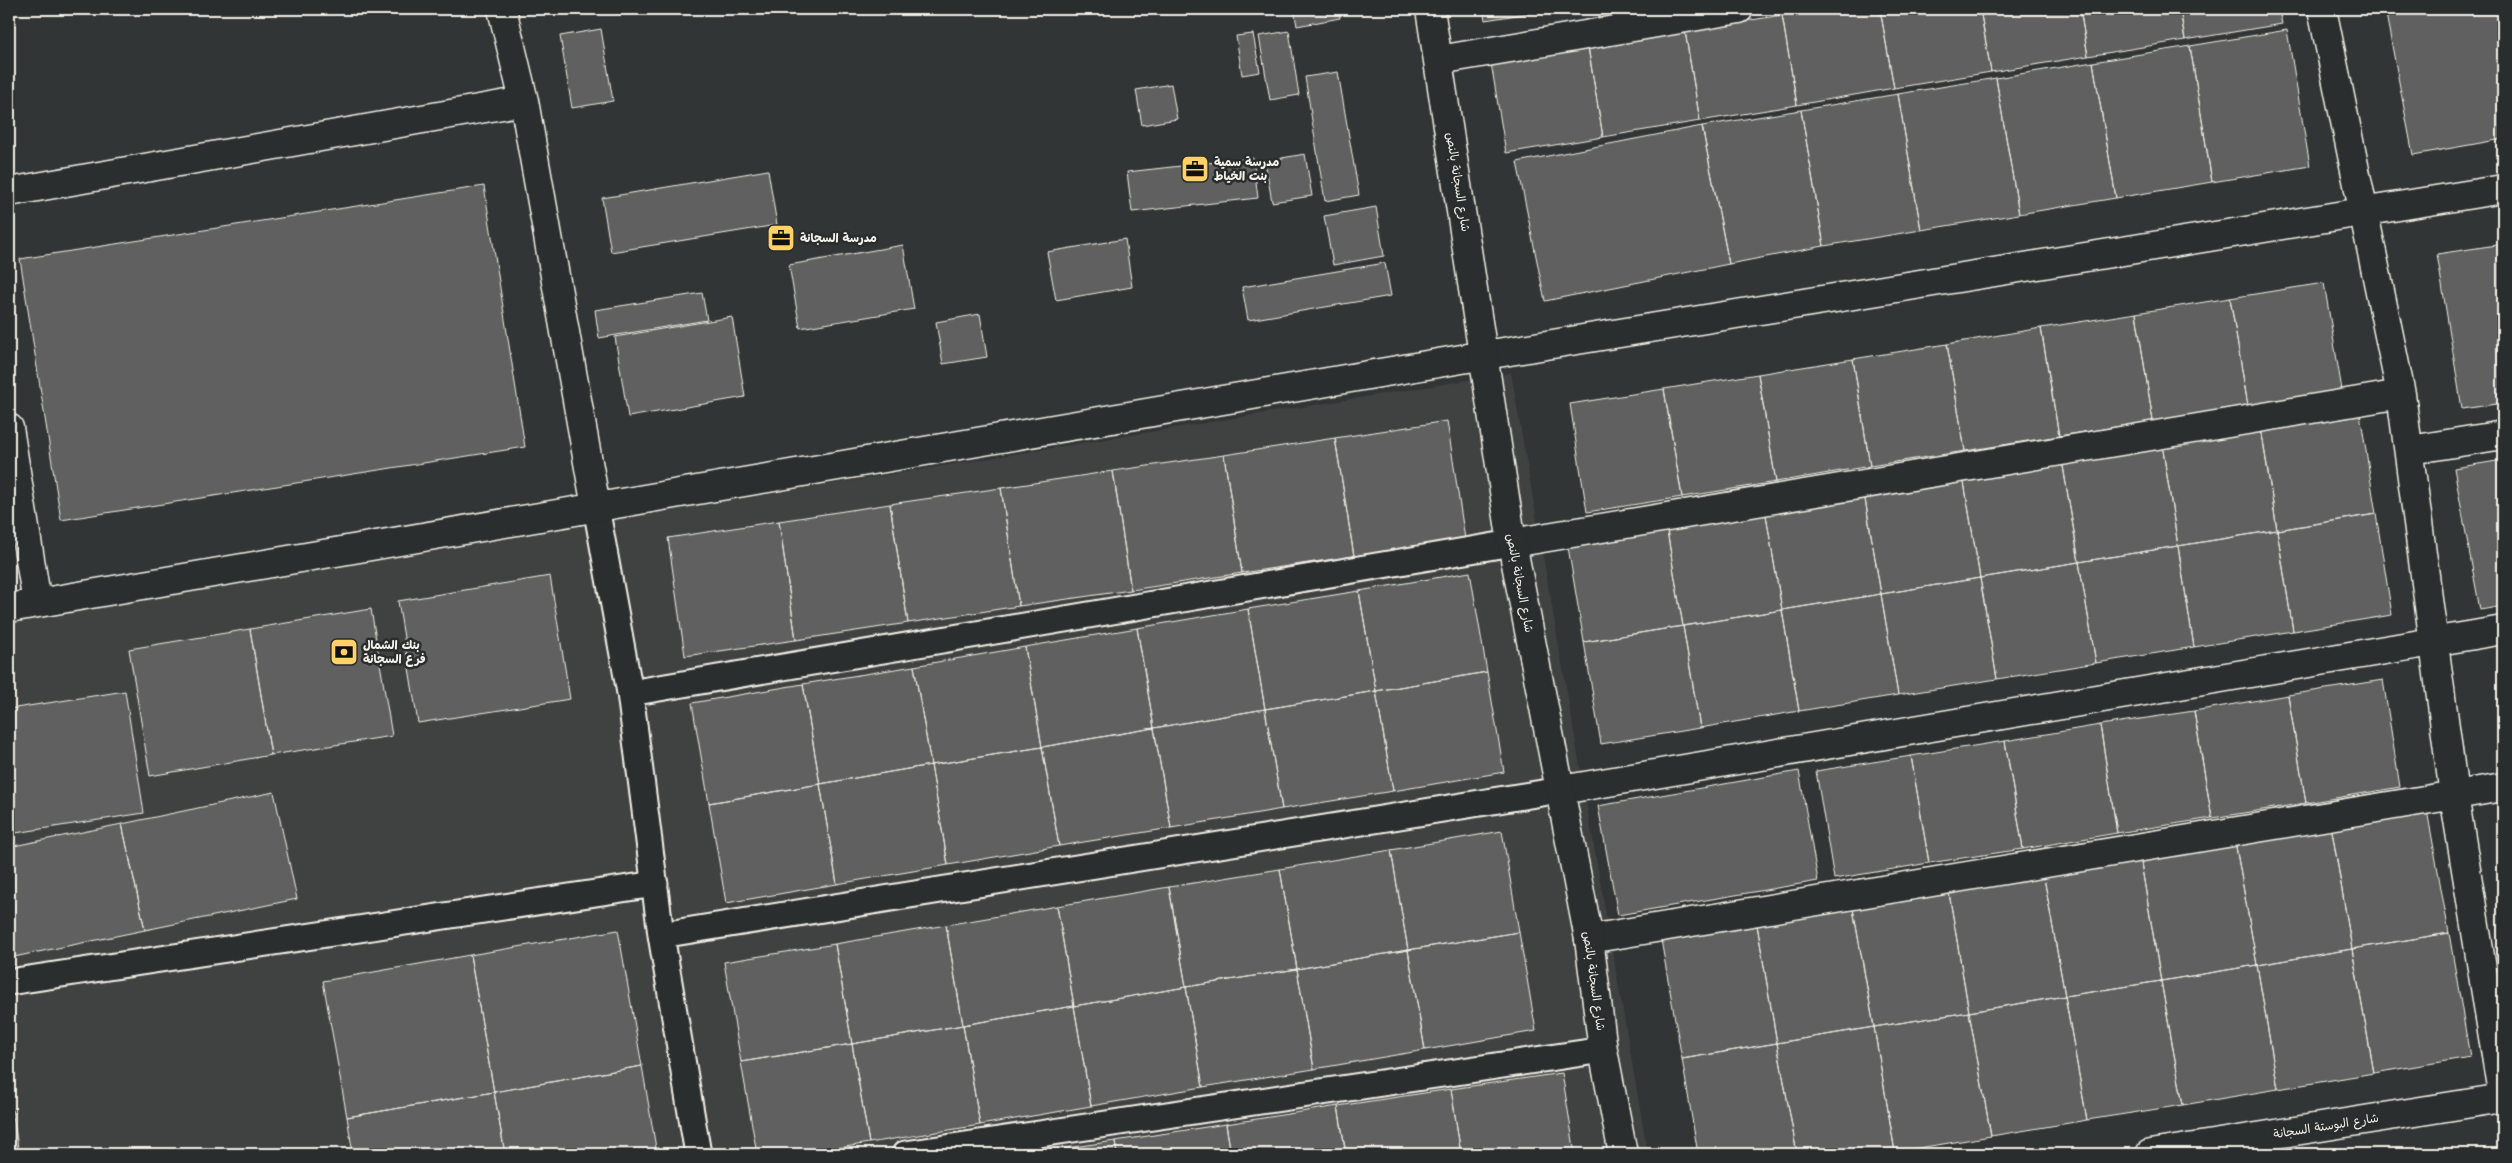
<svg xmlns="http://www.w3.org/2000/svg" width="2512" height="1163" viewBox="0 0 2512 1163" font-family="'Shantell Sans','Playpen Sans Arabic',sans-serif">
<rect width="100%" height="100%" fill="#323535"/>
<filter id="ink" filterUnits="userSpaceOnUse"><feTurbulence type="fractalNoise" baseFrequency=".02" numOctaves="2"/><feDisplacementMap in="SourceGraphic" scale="10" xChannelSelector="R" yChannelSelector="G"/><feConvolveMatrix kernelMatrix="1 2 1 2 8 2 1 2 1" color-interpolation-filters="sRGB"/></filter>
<g filter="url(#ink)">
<path fill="#404242" d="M1511,373L1648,1154H9V618Z"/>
<path fill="#5f605f" stroke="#f4f1e8" d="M1294,9H1339L1340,18L1297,26Z
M1483,9H1556L1485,20Z
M1817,9H1880L1894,88L1797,105L1782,15Z
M1880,9H1980L1991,72L1894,88Z
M1980,9H2080L2088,56L1991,72Z
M2080,9H2180L2185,40L2088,56Z
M2180,9H2279L2282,24L2185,40Z
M2385,9H2503V139L2413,155Z
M1782,15L1797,105L1700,121L1685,31Z
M601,29L613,101L572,108L560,36Z
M2287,30L2310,166L2212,182L2190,46Z
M1289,31L1299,95L1270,100L1259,36Z
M1685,31L1700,121L1603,137L1588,47Z
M1253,34L1260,72L1242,75L1236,36Z
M2190,46L2212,182L2116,198L2093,62Z
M1588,47L1603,137L1506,153L1491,63Z
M2093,62L2116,198L2019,214L1996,78Z
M1338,72L1359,195L1325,201L1305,77Z
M1996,78L2019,214L1921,230L1898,94Z
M1171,84L1177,119L1142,125L1136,90Z
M1898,94L1921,230L1824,246L1801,110Z
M1801,110L1824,246L1729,264L1702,126Z
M1702,126L1729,264L1545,301L1517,162Z
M1305,154L1312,196L1272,202L1265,161Z
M1253,158L1258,198L1132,212L1127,172Z
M768,170L777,225L611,252L602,198Z
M484,186L525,447L61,520L20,259Z
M1376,207L1384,256L1333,265L1324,216Z
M1125,239L1132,287L1056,300L1047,252Z
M2503,244V403L2462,409L2437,254Z
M903,245L914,309L800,328L789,265Z
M1385,263L1391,296L1248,320L1242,287Z
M2324,283L2342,390L2248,406L2230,298Z
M702,293L707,320L599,338L595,310Z
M2230,298L2248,406L2153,421L2136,313Z
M2136,313L2153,421L2059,436L2041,328Z
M980,314L987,357L943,364L936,322Z
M732,317L745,397L628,417L615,337Z
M2041,328L2059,436L1965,451L1947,344Z
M1947,344L1965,451L1870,466L1853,359Z
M1853,359L1870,466L1776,482L1758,374Z
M1758,374L1776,482L1682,497L1664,389Z
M1664,389L1682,497L1587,512L1570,404Z
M2360,413L2376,514L2277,530L2261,428Z
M1447,421L1465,539L1354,556L1335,438Z
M2261,428L2277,530L2178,546L2162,444Z
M1335,438L1354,556L1242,573L1224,455Z
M2162,444L2178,546L2079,562L2062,460Z
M1224,455L1242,573L1131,590L1113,471Z
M2062,460L2079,562L1980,578L1963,476Z
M2503,460V606L2480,610L2454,468Z
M1113,471L1131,590L1019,606L1001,488Z
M1963,476L1980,578L1881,594L1864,493Z
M1001,488L1019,606L908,623L890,504Z
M1864,493L1881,594L1782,610L1765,509Z
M890,504L908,623L796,640L779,521Z
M1765,509L1782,610L1683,626L1666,525Z
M2376,514L2392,615L2293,631L2277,530Z
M779,521L796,640L685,656L668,538Z
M1666,525L1683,626L1584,642L1567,541Z
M2277,530L2293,631L2194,647L2178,546Z
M2178,546L2194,647L2096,663L2079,562Z
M2079,562L2096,663L1997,679L1980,578Z
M1470,572L1487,672L1376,691L1359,591Z
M550,576L570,699L418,723L398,601Z
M1980,578L1997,679L1898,695L1881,594Z
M1359,591L1376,691L1265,709L1248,609Z
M1881,594L1898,695L1799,711L1782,610Z
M371,609L392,736L271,755L250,629Z
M1248,609L1265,709L1154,728L1137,628Z
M1782,610L1799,711L1700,728L1683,626Z
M1683,626L1700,728L1601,744L1584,642Z
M1137,628L1154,728L1042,747L1025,647Z
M250,629L271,755L150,776L129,649Z
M1025,647L1042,747L931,765L914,666Z
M914,666L931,765L820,784L803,684Z
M1487,672L1504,772L1393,791L1376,691Z
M2383,680L2400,787L2306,803L2288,695Z
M803,684L820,784L709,803L692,703Z
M125,691L144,813L9,834V709Z
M1376,691L1393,791L1282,809L1265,709Z
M2288,695L2306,803L2212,818L2194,711Z
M1265,709L1282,809L1171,828L1154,728Z
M2194,711L2212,818L2117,833L2100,725Z
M2100,725L2117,833L2023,849L2005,741Z
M1154,728L1171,828L1059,846L1042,747Z
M2005,741L2023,849L1929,863L1911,756Z
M1042,747L1059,846L948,865L931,765Z
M1911,756L1929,863L1834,879L1816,771Z
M931,765L948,865L837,884L820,784Z
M1799,771L1818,881L1618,915L1598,806Z
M820,784L837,884L726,903L709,803Z
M274,792L297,899L145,930L122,824Z
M2427,810L2449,933L2352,949L2331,825Z
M122,824L145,930L9,958V847Z
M2331,825L2352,949L2257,965L2235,841Z
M1502,831L1519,932L1408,950L1391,850Z
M2235,841L2257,965L2161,981L2140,857Z
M1391,850L1408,950L1297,969L1280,869Z
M2140,857L2161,981L2065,996L2043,872Z
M1280,869L1297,969L1186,987L1169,887Z
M2043,872L2065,996L1969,1012L1948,887Z
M1169,887L1186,987L1074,1006L1057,906Z
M1948,887L1969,1012L1874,1027L1852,903Z
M1852,903L1874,1027L1777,1043L1756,919Z
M1057,906L1074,1006L963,1025L946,925Z
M1756,919L1777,1043L1682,1059L1660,934Z
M946,925L963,1025L852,1044L835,944Z
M618,930L642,1066L494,1092L470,955Z
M1519,932L1536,1031L1425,1050L1408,950Z
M2449,933L2470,1057L2374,1073L2352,949Z
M835,944L852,1044L741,1062L724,962Z
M2352,949L2374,1073L2278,1089L2257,965Z
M1408,950L1425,1050L1314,1069L1297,969Z
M470,955L494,1092L347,1117L323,981Z
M2257,965L2278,1089L2183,1105L2161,981Z
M1297,969L1314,1069L1203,1087L1186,987Z
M2161,981L2183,1105L2087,1120L2065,996Z
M1186,987L1203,1087L1091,1106L1074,1006Z
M2065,996L2087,1120L1991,1136L1969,1012Z
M1074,1006L1091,1106L980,1125L963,1025Z
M1969,1012L1991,1136L1895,1152L1874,1027Z
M963,1025L980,1125L869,1143L852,1044Z
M1874,1027L1895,1152L1797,1154L1777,1043Z
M1777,1043L1797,1154H1698L1682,1059Z
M852,1044L869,1143L804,1154H757L741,1062Z
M642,1066L657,1154H505L494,1092Z
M1562,1073L1575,1154H1461L1451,1089Z
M9,1089L19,1154H9Z
M1451,1089L1461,1154H1346L1338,1106Z
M494,1092L505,1154H353L347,1117Z
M1338,1106L1346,1154H1231L1226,1124Z
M1226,1124L1231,1154H1117L1115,1141Z
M1115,1141L1117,1154H1024Z"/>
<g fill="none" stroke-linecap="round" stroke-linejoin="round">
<defs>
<path id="service" d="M596,507L630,693L661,935L698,1154
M630,693L1512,543
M661,935L1561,790
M9,982L655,884
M905,1154L1603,1050"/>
<path id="minor" d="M502,9L524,101L596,507
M2322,9L2401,394L2454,795L2503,1099
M1439,60L1739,9
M9,192L524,101
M9,428L37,603
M2410,450L2503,435
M1512,543L2401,394
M9,608L1485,355L2503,189
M1561,790L2503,630
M1589,939L2503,787"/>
<path id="tertiary" d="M1430,9L1512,543L1589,939L1603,1050L1623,1154
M2150,1154L2503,1098"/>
</defs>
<use href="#service" stroke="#f4f1e8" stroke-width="29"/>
<use href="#minor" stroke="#f4f1e8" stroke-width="31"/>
<use href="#tertiary" stroke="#f4f1e8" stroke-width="31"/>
<use href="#service" stroke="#2a2d2e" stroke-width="25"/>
<use href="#minor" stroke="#2a2d2e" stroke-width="28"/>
<use href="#tertiary" stroke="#2a2d2e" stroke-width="28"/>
</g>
</g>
<defs>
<symbol id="office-square" viewBox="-11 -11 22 22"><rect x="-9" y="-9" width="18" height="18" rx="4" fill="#ffd166" stroke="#2a2d2e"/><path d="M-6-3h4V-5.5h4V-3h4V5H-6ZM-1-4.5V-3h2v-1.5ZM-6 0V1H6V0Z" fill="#111"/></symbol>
<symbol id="bank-square" viewBox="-11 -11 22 22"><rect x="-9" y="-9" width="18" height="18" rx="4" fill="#ffd166" stroke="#2a2d2e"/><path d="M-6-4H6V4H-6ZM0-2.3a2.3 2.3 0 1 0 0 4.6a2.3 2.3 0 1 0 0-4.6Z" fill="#111"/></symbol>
</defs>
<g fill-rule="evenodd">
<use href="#office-square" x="1179" y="153" width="32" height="32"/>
<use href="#office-square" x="765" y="222" width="32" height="32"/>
<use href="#bank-square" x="328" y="636" width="32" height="32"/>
</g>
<g text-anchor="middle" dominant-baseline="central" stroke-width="5" stroke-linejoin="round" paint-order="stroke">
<g font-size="12" font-weight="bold" fill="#f4f1e8" stroke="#2a2d2e" text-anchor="start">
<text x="1214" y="162">مدرسة سمية<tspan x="1214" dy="14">بنت الخياط</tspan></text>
<text x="800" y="238">مدرسة السجانة</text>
<text x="363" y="645">بنك الشمال<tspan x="363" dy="14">فرع السجانة</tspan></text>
</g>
<g font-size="12" fill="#f4f1e8" stroke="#2a2d2e">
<text transform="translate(1458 182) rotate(81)">شارع السجانة بالنص</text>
<text transform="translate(1520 583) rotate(79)">شارع السجانة بالنص</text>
<text transform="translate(1594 981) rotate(82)">شارع السجانة بالنص</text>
<text transform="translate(2326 1126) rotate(-9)">شارع البوستة السجانة</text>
</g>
</g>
<rect width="2512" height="1163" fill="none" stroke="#2a2d2e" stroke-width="30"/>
<rect x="15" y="15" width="2482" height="1133" fill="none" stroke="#f4f1e8" stroke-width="2" filter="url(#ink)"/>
</svg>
